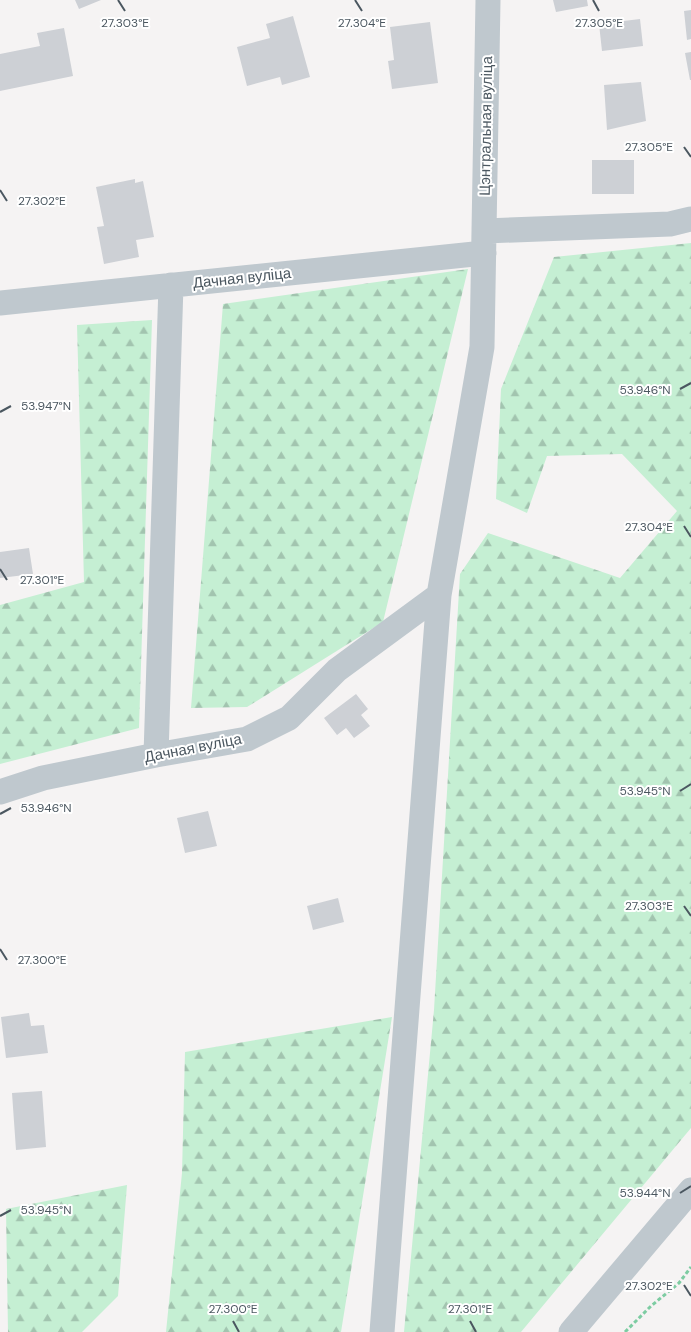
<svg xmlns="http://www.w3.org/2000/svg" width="691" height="1332" viewBox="0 0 691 1332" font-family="'DM Sans',sans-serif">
<defs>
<pattern id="forest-firs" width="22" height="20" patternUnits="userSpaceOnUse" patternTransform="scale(1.25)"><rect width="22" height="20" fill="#c5efd3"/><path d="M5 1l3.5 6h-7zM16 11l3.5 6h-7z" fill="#a2c4af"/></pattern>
</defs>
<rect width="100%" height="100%" fill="#f5f3f3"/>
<path fill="url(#forest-firs)" d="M691,243V1128L521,1332H404L434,1010L460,574L488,533L620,578L677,511L622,454L547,456L527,513L496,499L501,389L554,257Z
M468,269L383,622L247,707L191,708L223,304Z
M152,320L139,728L0,764V605L84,582L77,325Z
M392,1017L341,1332H166L182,1173L185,1052Z
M127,1185L118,1296L82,1332H8L6,1209Z"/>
<path fill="#cdd0d5" d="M75,0H101L79,9Z
M553,0H587L588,6L556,12Z
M691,10V39L687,40L684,11Z
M293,16L310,77L282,85L280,77L247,86L237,47L270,38L266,24Z
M640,19L643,46L602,51L599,24Z
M430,22L438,83L392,89L388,61L394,60L390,27Z
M64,28L73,76L0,91V54L40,46L37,33Z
M691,52V80H690L685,53Z
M641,82L646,121L607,130L604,85Z
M592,160H634V194H592Z
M135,179V183L143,181L154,237L136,240L139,257L104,264L97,227L104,226L96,187Z
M29,548L33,574L0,578V552Z
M356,694L368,709L361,715L370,726L354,738L346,728L337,735L324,718Z
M208,811L217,846L185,853L177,818Z
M338,898L344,922L313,930L307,906Z
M29,1013L31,1026L44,1025L48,1053L6,1058L1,1017Z
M42,1091L46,1147L16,1150L12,1093Z"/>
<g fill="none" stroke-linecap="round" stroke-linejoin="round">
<path stroke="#7dcca2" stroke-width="3" stroke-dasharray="4 2.5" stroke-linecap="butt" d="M625,1332L651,1306L679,1283L691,1267"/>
<path stroke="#bfc8ce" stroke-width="25" d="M485,231L670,224L691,219
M0,303L484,253
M156,755L171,285
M0,792L43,778L156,755L247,739L289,718L337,670L439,595
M382,1332L439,595L482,347L488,0
M571,1332L691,1190"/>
</g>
<path fill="none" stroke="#4b5760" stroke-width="2" d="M118,0L125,11M355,0L362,11M593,0L599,11M684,147L691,157M0,190L7,201M680,389L691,383M0,412L11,406M684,526L691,537M0,569L7,580M680,791L691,784M0,814L11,808M684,906L691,916M0,949L7,960M680,1193L691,1186M0,1216L11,1210M684,1285L691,1296M233,1321L239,1332M470,1321L476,1332"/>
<g text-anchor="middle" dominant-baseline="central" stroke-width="4" stroke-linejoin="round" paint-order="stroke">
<g font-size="15" fill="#4b5760" stroke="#fff">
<text transform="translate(486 126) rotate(-89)">Цэнтральная вуліца</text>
<text transform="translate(242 278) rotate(-6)">Дачная вуліца</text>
<text transform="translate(193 748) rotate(-11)">Дачная вуліца</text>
</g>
</g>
<g font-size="12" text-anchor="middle" fill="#4b5760" stroke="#fff" stroke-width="4" stroke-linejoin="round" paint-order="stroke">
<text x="125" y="27">27.303°E</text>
<text x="599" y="27">27.305°E</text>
<text x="362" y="27">27.304°E</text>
<text x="649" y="151">27.305°E</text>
<text x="42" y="205">27.302°E</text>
<text x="645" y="394">53.946°N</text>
<text x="46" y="410">53.947°N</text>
<text x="649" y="531">27.304°E</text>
<text x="42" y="584">27.301°E</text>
<text x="645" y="795">53.945°N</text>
<text x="46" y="812">53.946°N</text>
<text x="649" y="910">27.303°E</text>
<text x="42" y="964">27.300°E</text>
<text x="645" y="1197">53.944°N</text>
<text x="46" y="1214">53.945°N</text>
<text x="649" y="1290">27.302°E</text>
<text x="233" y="1313">27.300°E</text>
<text x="470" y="1313">27.301°E</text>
</g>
</svg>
